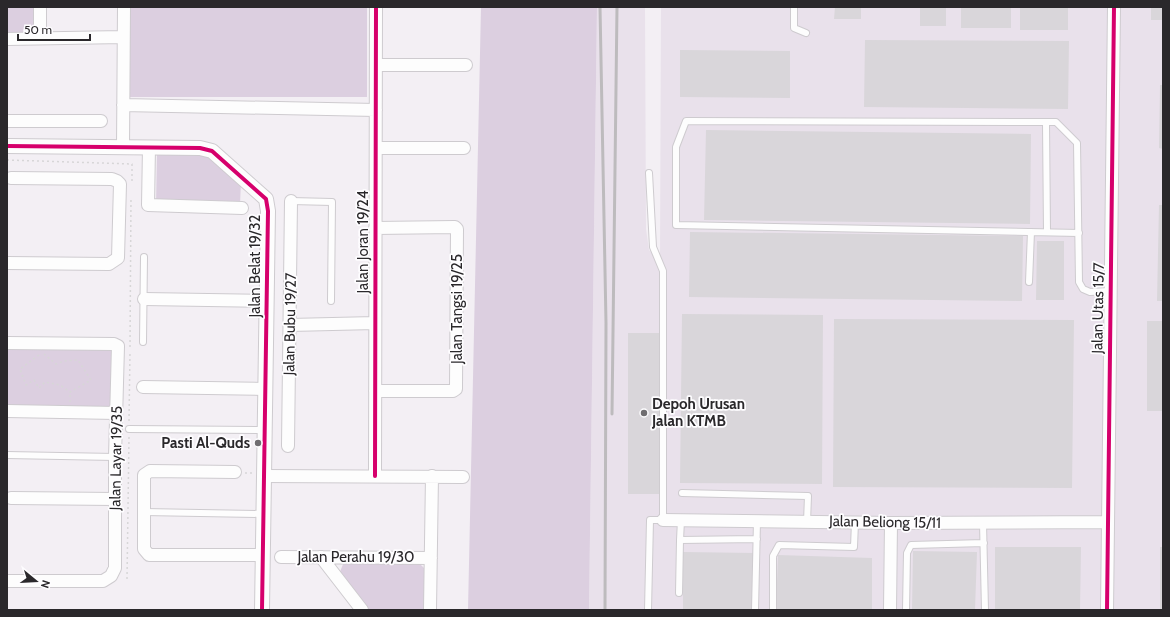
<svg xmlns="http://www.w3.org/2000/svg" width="1170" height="617" viewBox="0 0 1170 617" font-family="Cabin,sans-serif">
<rect width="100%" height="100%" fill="#f3eff4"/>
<path fill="#e9e1eb" d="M597,7H645L646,229L649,250L660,260L661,7H1163V610H589Z"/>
<path fill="#dccfe0" d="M7,7H37V29L31,34H7Z
M130,7H367V97H130Z
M481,7H597L589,610H468Z
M157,154L210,156L241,181L240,205L156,204Z
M7,349H112L110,408L7,406Z
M344,562H418L425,569L424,610H367L339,574Z"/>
<path fill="#d9d6da" d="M835,7H861V19H834Z
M920,7H946V26H920Z
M961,7H1011V28H961Z
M1020,7H1068V30H1020Z
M1151,7H1163V20H1151Z
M865,40L1069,41L1068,109L864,107Z
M680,50L790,51V98L680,97Z
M1160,85H1163V149L1159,148Z
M706,130L1031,134L1030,224L704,220Z
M1159,205H1163V301H1157Z
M690,232L1023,236L1022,301L689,297Z
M1037,241H1064V300H1036Z
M682,314L823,315L822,484L680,483Z
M834,319L1074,320L1072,488L833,487Z
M1147,321H1163V411H1147Z
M628,333H660V494H628Z
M995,547H1081L1080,610H995Z
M1160,547H1163V610H1160Z
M913,551L977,552L975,610H912Z
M683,552L755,553L753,610H683Z
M778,555L872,558V610H776Z"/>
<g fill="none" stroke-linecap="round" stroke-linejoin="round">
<defs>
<path id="service" d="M794,7V28L806,33
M1046,123L1047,232
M291,201L332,202L331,301
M1079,233L676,225V147L686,121L1056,122L1077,143L1079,282L1083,289L1090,292L1110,291
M1029,282L1031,232
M143,342L144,257
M129,429L265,430
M7,455L115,457
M682,493L808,496L807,522
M144,512L263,514
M681,520L680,540L757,539
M983,523L985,610
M679,593L680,540
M648,610L650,520H663V271L653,247L649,173
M755,610L757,521
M773,610V556L779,545L854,547L855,522
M906,610L907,553L911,545L984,543"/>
<path id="minor" d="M40,38V7
M7,39L123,37
M376,65H466
M123,105L376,110
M7,121H101
M123,147L124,7
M149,147L148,205L242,208
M376,148H464
M7,263L109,264L118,258L120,184L117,181L112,179L11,178
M144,299L267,301
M290,325L375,323
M7,343L114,344L118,346L115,457V568L111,576L103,581H7
M143,387L265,389
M375,391H453L456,389L457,229L455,227L375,228
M7,411L116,413
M288,446L291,201
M235,472L150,471L144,475V549L149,555H263
M264,476L463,477
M375,476L376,7
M11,498L115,499
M663,520L891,523L1108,522
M281,557L431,558
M321,557L362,610
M430,610L432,476
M890,610L891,523
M1107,610L1114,7"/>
<path id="tertiary" d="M7,146L200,148L212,151L266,199L268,211L262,610"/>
</defs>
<use href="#service" stroke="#cecbcf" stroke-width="8"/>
<use href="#minor" stroke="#cecbcf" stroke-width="14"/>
<use href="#tertiary" stroke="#cecbcf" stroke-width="16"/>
<path stroke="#d7d6d7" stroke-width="1.5" stroke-dasharray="2 3" stroke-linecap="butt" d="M7,160L132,164V183
M130,347L131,197
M39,355L20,369L26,385L34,380L39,388L45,382L60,385L70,392L91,380L78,360L64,361L56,364L44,354
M70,402V392
M129,421L130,351
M245,473H253
M127,579L129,437"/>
<use href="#service" stroke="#fdfdfd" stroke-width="6"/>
<use href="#minor" stroke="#fdfdfd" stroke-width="12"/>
<use href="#tertiary" stroke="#fdfdfd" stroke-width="14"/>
<path stroke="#bdbbbd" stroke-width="3" d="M600,7L606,323L605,610
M612,414L617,7"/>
<defs>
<path id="cycleway" d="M7,146L200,148L212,151L266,199L268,211L262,610
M375,476L376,7
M1107,610L1114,7"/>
</defs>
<use href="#cycleway" stroke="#fefdff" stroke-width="6"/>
<use href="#cycleway" stroke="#d6006c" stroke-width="4"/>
</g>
<g fill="#706e71" stroke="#fefdff" stroke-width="1.5">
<circle cx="644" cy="413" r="4"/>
<circle cx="258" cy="443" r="4"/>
</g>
<g text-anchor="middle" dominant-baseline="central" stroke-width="3.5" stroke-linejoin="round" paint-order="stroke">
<g font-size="15" fill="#2a282b" stroke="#fefdff">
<text transform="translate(363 242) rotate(-90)">Jalan Joran 19/24</text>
<text transform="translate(255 266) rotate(-90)">Jalan Belat 19/32</text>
<text transform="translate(1098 308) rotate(-89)">Jalan Utas 15/7</text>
<text transform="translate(457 309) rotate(-90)">Jalan Tangsi 19/25</text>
<text transform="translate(290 324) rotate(-89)">Jalan Bubu 19/27</text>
<text transform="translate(116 458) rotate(-89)">Jalan Layar 19/35</text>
<text transform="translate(885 522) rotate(1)">Jalan Beliong 15/11</text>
<text x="356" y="557">Jalan Perahu 19/30</text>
</g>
<g font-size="15" font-weight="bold" fill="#2a282b" stroke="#fefdff" text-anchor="start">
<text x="652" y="404">Depoh Urusan<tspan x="652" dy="17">Jalan KTMB</tspan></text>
<text x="250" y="443" text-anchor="end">Pasti Al-Quds</text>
</g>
</g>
<rect width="1170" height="617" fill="none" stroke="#2a282b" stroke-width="16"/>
<g transform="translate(36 581) rotate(108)" stroke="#fefdff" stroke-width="3" paint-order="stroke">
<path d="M0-3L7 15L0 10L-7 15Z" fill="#2a282b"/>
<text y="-6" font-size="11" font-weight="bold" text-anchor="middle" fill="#2a282b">N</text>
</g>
<path d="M18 34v6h72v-6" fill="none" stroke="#2a282b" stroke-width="2"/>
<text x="24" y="34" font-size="12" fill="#2a282b" stroke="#fefdff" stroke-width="3" paint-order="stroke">50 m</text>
</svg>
